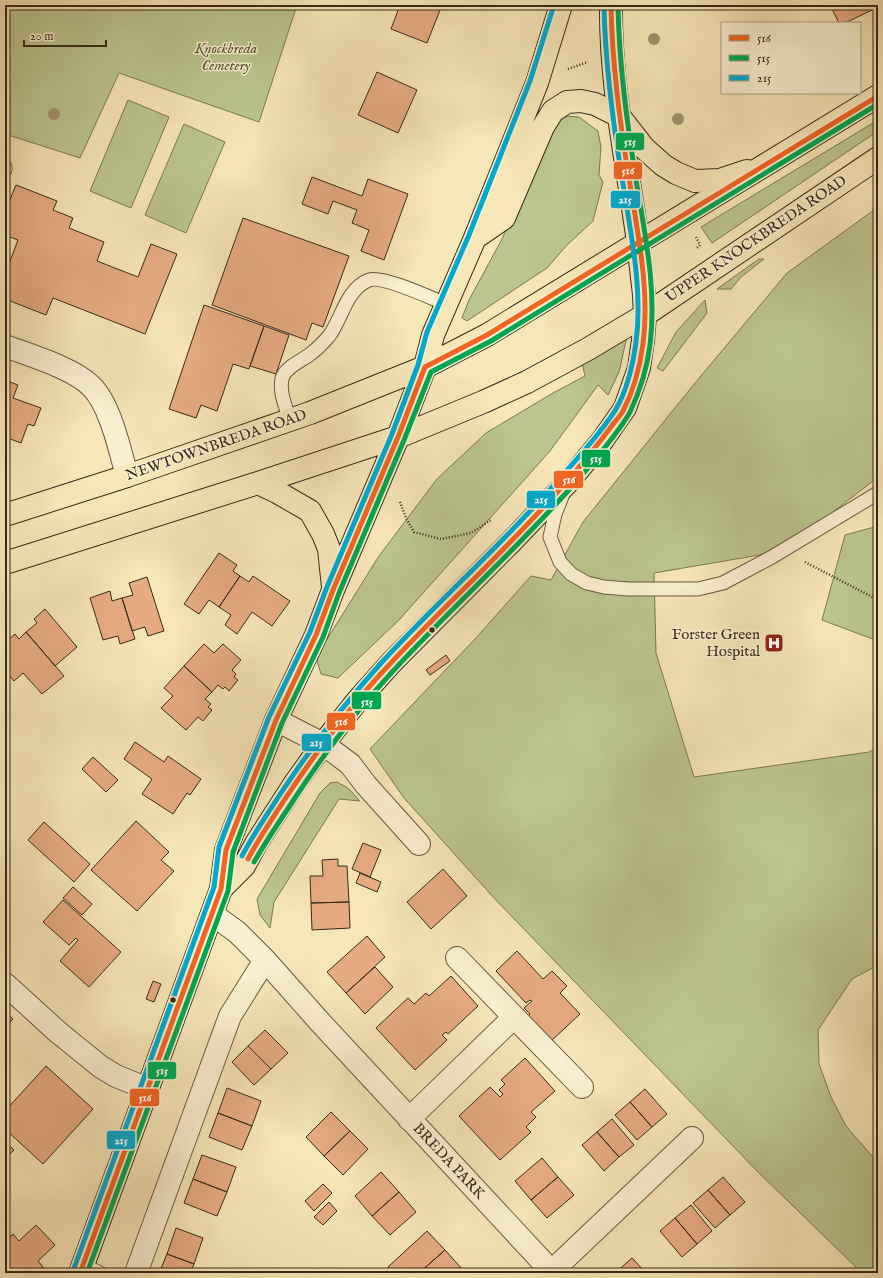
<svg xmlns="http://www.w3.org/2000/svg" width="883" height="1278" viewBox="0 0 883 1278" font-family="'IM FELL English',serif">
<rect width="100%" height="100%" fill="#f7e6b8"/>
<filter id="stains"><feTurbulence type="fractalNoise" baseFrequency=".005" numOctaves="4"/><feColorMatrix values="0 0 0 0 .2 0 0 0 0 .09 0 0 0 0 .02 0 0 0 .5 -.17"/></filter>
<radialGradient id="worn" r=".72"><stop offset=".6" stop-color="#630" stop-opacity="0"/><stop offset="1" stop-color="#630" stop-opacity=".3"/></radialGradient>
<path fill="#bcc58f" stroke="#7a7854" d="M5,5H297L259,122L119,73L80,158L5,134Z
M128,100L169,117L131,208L90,191Z
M567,116L579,117L598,131L601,147L599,175L603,182L593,221L567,245L547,268L467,321L462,318L469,300L502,239L549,133L556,123Z
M878,120V131L712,243L701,227Z
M184,124L225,142L186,233L145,215Z
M878,207V477L783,551L654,573L656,653L694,777L869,752L878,747V965L852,979L818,1030L819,1064L831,1097L846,1126L878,1163V1273H862L758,1172L494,898L404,798L370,749L475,639L531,576L551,580L583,522L695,383L787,273Z
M759,259H764L741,277L731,289H717Z
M705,300L707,313L663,371L657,368L676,332Z
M627,336L619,372L608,395L598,385L550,451L399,620L338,678L321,674L316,657L379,556L437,479L486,433L553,393L585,376L582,362Z
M878,526V641L822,620L845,535Z
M337,782L348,788L360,801L339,799L274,902L270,928L260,915L257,899L320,793L330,783Z"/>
<path fill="#e7ab81" stroke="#372a19" d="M400,5H442L427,43L391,29Z
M830,5H878V7L845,23H839Z
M377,72L417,90L398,133L358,115Z
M312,177L362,196L368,179L408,194L384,260L361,251L369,230L352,223L357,210L333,201L328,214L302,204Z
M16,185L57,201L53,210L73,218L69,228L104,242L97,261L138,277L151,244L177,254L145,334L53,298L46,315L5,299V274L18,240L5,235V212Z
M243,218L349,256L323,327L312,323L306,340L212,305Z
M204,305L264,326L249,369L233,364L217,411L201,405L196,418L169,409Z
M264,326L289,335L276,374L250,366Z
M5,380L18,385L13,398L41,408L34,426L28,424L21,443L5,437Z
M219,553L237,565L233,571L240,576L219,607L209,600L199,614L184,604Z
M240,576L249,582L253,576L290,601L272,626L252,612L237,634L225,625L231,615L219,607Z
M147,577L164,631L148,636L145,627L132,631L122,598L133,595L129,583Z
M110,591L112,601L122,598L135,639L120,644L118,636L103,640L90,598Z
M45,609L77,647L55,666L26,632L37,623L34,619Z
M26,632L64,676L42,694L23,673L14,681L5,670V651L8,648L5,643L15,634L19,639Z
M204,644L214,653L223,644L241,660L232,670L236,674L234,677L238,680L229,691L225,687L223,689L218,685L212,692L184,666Z
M446,655L450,661L430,675L426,670Z
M184,666L212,692L205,699L211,704L208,707L212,710L203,721L198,717L186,730L161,708L173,696L164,688Z
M135,742L164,762L168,756L201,779L190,795L187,793L173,814L142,794L152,779L124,759Z
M93,757L118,780L106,792L82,769Z
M136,821L169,852L161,860L174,871L137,911L91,870Z
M44,822L90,864L74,882L28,840Z
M363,843L381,850L370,877L352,869Z
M338,859V866H347L349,902L311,903L310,876H323L322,860Z
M443,869L467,896L431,929L407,902Z
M360,873L381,882L377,892L356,883Z
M73,887L92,904L82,915L63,898Z
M63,900L121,952L89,987L60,961L78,940L76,938L69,945L43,922Z
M349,902L350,928L312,930L311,903Z
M367,936L385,957L346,993L327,972Z
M517,951L543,979L552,971L567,986L560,993L580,1014L550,1042L527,1017L530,1014L524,1008L532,1001L530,1000L526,1003L496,971Z
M375,967L393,987L365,1014L346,993Z
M451,976L478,1006L448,1034L446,1032L442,1035L447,1040L415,1070L376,1028L408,998L414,1004L426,993L429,996Z
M153,981L161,984L154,1002L146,999Z
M5,1012L13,1019L5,1028Z
M265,1030L288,1053L271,1069L248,1046Z
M248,1046L271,1069L254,1085L232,1062Z
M525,1058L555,1091L531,1112L536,1117L526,1127L531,1132L500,1160L459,1116L490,1087L500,1097L503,1094L499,1090L505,1084L501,1080Z
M46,1066L93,1109L43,1164L5,1129V1111Z
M227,1088L261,1101L252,1126L218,1113Z
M645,1089L667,1114L652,1127L630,1102Z
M630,1102L652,1127L637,1140L615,1115Z
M331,1112L350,1131L324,1156L306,1137Z
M218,1113L252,1126L242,1150L209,1137Z
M612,1119L634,1145L619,1157L597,1132Z
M350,1131L368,1149L343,1175L324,1156Z
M597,1132L619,1157L604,1171L582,1145Z
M5,1142L14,1150L5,1159Z
M202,1155L236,1167L227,1192L193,1179Z
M542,1158L558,1177L531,1200L515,1181Z
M381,1172L399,1192L372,1216L355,1196Z
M558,1177L574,1195L547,1218L531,1200Z
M723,1177L745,1202L730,1215L708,1190Z
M193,1179L227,1192L217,1216L184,1203Z
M323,1184L332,1193L314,1211L305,1201Z
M708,1190L730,1215L715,1228L693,1203Z
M399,1192L416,1212L390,1235L372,1216Z
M329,1202L337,1211L323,1225L314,1217Z
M691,1205L712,1231L697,1244L675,1218Z
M675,1218L697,1244L682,1257L660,1231Z
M36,1225L55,1245L38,1261L43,1267L36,1273H6L5,1242L13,1234L19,1241Z
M176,1228L203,1238L194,1264L167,1254Z
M427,1231L445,1250L419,1273H394L388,1267Z
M445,1250L462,1269L457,1273H419Z
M167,1254L194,1264L190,1273H159Z
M632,1258L646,1273H615Z"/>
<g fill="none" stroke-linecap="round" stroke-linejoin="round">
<defs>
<path id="service" d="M5,167V170
M290,420C286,408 279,392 282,379C284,368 301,361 309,355C316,350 323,343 329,336C342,319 346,289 369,280C382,275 431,298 446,304
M563,494L555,514L550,537L560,562L571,574L587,583L604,587L628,589H698L723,583L772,557L878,493
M83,1265L100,1273"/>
<path id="minor" d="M5,346C29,355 73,368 91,386C110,404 120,450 127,476
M276,720L323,744L350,764L366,785L419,844
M212,914L237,932L265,960L319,1021L553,1273
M457,958L582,1087
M5,984L59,1033L101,1067L116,1076L148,1089
M409,1119L514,1017
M552,1271L692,1138
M136,1273L230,1016L265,960"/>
<path id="primary" d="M611,5C610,85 627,163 638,242
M475,238L504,218L543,127L553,111L567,102L581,101L595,104L619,116L644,148L663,165L676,173L695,181L720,180L747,171
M425,367L433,335L475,238L537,83L561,5"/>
<path id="trunk" d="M258,483L277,492L310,511L323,534L329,549L333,587
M5,515L127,476L310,413L425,367L487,335L878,96
M5,563L258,483L398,437L483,402L527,382L588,349L645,315L878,158
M221,889L244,866L257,842L295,783L323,744L358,700L391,663L512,541L568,482L602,441L625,408L639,368L643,340L645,315L644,295L638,242
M80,1273L221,889L226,850L276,720L316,635L333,590L398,437L425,367"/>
</defs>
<use href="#service" stroke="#675941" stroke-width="15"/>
<use href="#minor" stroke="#675941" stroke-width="24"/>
<use href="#primary" stroke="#372a19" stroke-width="24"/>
<use href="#trunk" stroke="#372a19" stroke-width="24"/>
<path stroke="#372a19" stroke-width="2.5" stroke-dasharray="1 2" stroke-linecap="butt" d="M568,69L588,62
M696,237L700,245L697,248
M400,502L406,518L414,532L441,539L471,533L491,520
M805,562L878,600"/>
<use href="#service" stroke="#faefd1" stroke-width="13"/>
<use href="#minor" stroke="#faefd1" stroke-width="22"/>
<use href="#primary" stroke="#f7e6b8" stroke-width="22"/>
<use href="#trunk" stroke="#f7e6b8" stroke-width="22"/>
<defs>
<path id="bus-1" d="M248,859C259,838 272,819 285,799C316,752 350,706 389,665C447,603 511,546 567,481C584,462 599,443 614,423C617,419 621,415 623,411C634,390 640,366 643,344C650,291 638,236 630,184C620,125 612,66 611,5
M80,1273L221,889L226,850L276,720L316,635L333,590L398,437L425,367L487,335L878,96"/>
<path id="bus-2" d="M254,862C265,843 277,825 289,807C320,759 354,713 393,671C452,607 517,549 575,483C590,466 605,448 619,429C623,423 627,418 630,412C640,391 647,368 650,345C657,290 645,234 636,180C627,122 619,64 618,5
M87,1273L228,891L233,852L282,723L323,637L339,593L404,440L431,372L491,341L878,104"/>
<path id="bus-3" d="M242,856C253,835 266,816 279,796C310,749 344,704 382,662C441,598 506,541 563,475C581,454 601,433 616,409C627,390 633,364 636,342C643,290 631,235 623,184C613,124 605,65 604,5
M73,1271L214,887L219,847L269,717L310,632L327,587L392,434L418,365L427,332L469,235L530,81L554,5"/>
</defs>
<use href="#bus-1" stroke="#faefd1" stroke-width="8"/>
<use href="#bus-2" stroke="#faefd1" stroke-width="8"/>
<use href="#bus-3" stroke="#faefd1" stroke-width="8"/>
<use href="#bus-1" stroke="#f26522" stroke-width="5"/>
<use href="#bus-2" stroke="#00a651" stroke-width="5"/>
<use href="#bus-3" stroke="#00a9ce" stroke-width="5"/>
</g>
<g fill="#a09470">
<circle cx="654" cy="39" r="6"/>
<circle cx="54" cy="114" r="6"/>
<circle cx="678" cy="119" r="6"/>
</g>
<defs>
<symbol id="hospital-square" viewBox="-11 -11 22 22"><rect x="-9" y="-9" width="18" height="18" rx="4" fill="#8f2418" stroke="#faefd1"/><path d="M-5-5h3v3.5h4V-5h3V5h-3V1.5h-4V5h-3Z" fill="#fff"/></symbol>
</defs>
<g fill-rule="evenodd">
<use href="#hospital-square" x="763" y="632" width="22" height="22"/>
</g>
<g fill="#372a19" stroke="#faefd1" stroke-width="1.5">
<circle cx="432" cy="630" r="3.5"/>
<circle cx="173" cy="1000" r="3.5"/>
</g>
<g text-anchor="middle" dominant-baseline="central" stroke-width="3" stroke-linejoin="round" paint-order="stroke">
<g font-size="15" font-style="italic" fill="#585136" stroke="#faefd1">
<text x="226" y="48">Knockbreda<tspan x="226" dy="17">Cemetery</tspan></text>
</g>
<g font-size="15" fill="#372a19" stroke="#faefd1">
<text transform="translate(756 239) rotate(-34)">UPPER KNOCKBREDA ROAD</text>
<text transform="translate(216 445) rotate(-19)">NEWTOWNBREDA ROAD</text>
<text transform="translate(449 1161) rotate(47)">BREDA PARK</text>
</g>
<g font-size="15" fill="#372a19" stroke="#faefd1" text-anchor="end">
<text x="760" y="634">Forster Green<tspan x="760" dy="17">Hospital</tspan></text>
</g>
</g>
<g stroke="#faefd1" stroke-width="1.5">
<rect x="615" y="132" width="30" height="19" rx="4" fill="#00a651"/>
<rect x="613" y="161" width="30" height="19" rx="4" fill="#f26522"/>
<rect x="610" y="190" width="31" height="19" rx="4" fill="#00a9ce"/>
<rect x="581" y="449" width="30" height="19" rx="4" fill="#00a651"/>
<rect x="553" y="470" width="31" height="19" rx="4" fill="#f26522"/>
<rect x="526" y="490" width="30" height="19" rx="4" fill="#00a9ce"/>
<rect x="351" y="691" width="31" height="19" rx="4" fill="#00a651"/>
<rect x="326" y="712" width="30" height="19" rx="4" fill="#f26522"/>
<rect x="301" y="733" width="31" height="19" rx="4" fill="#00a9ce"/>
<rect x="147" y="1061" width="30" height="19" rx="4" fill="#00a651"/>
<rect x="129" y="1088" width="31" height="19" rx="4" fill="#f26522"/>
<rect x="106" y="1130" width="30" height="20" rx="4" fill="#00a9ce"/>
</g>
<g font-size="11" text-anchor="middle" font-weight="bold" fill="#fff">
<text x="630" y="145">515</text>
<text x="628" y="174">516</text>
<text x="625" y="203">215</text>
<text x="596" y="462">515</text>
<text x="569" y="483">516</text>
<text x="541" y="503">215</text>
<text x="367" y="705">515</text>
<text x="341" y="725">516</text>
<text x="316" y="746">215</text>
<text x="162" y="1074">515</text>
<text x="145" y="1101">516</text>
<text x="121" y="1144">215</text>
</g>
<rect width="883" height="1278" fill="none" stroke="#f7e6b8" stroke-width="20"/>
<rect x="6" y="6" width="871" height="1266" fill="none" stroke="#372a19" stroke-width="2"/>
<rect x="10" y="10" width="863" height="1258" fill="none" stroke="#372a19"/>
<rect x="721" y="22" width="140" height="72" fill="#faefd1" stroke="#aca087"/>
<rect x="729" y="35" width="20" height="6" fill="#f26522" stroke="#aca087"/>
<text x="757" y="42" font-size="12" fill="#372a19">516</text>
<rect x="729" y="55" width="20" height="6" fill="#00a651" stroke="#aca087"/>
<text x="757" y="62" font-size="12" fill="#372a19">515</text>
<rect x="729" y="75" width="20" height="6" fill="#00a9ce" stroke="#aca087"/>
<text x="757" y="82" font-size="12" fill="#372a19">215</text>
<path d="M24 40v6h82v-6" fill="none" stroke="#372a19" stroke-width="2"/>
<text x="30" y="40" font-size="12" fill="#372a19" stroke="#faefd1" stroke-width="3" paint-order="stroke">20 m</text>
<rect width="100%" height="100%" filter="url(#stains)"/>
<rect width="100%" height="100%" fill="url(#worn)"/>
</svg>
